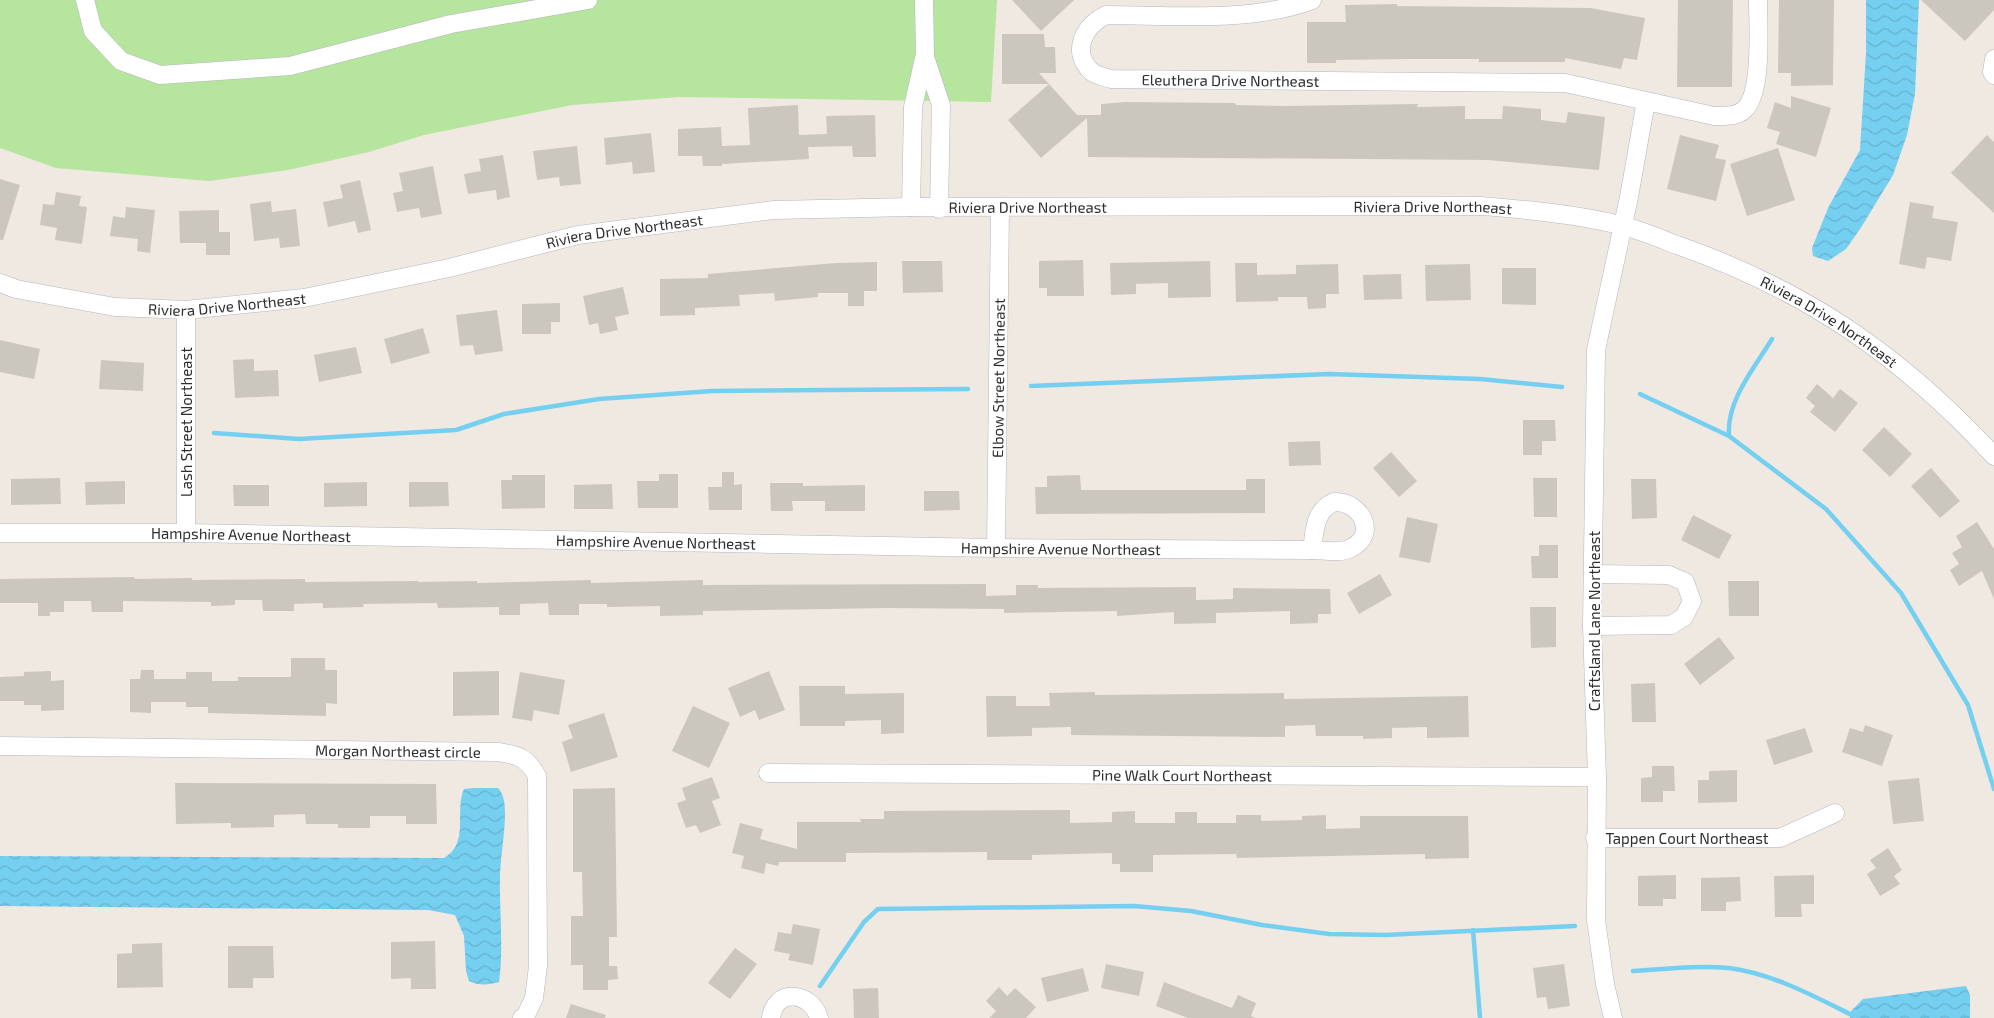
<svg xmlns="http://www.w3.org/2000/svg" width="1994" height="1018" viewBox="0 0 1994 1018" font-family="'Exo 2',sans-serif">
<defs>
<pattern id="water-waves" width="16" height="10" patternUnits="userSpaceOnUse" patternTransform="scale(1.25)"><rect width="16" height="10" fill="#75cff0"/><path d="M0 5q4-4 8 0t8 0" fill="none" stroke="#66b2ce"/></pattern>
</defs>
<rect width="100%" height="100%" fill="#efe9e1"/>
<path fill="#b6e59e" d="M0,0H997L991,102L679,97L572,105L424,135L369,152L288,170L209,181L56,168L0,148Z"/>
<path fill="url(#water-waves)" d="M1866,0H1919L1915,94L1907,135L1893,175L1862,226L1846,249L1828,261L1813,256L1812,248L1828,208L1860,150L1866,53Z
M474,788H498C504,794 505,804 505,813C505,833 501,854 500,874C499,910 504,946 499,982C488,985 479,986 469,981L466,971L464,936L455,915L428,910L0,906V856L444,858C470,843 454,812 464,789Z
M1966,986L1970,995V1018H1850L1851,1011L1863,999Z"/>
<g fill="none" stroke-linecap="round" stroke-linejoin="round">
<path stroke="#75cff0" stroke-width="4.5" d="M1031,386L1329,374L1480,379L1562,387
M1640,394L1729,436L1826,509L1901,593L1968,705L1994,789
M214,433L299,439L456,430L504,414L599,399L712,391L968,389
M1729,436C1726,401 1755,367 1772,339
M1473,930L1480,1018
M1633,971C1665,969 1698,965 1729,968C1775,974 1817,998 1858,1018
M820,986L864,922L878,909L1134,906L1191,911L1262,925L1329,934L1385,935L1575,926"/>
</g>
<path fill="#cbc7bf" d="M1012,0H1074L1041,31Z
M1678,0H1733L1732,87H1677Z
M1779,0H1834L1833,85L1791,86V73H1778Z
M1921,0H1994V10L1965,41Z
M1397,4V6L1590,8L1645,18L1637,60L1624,58L1621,69L1565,58V62H1479V59H1407L1336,60V63H1307V22H1346L1345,5Z
M1002,34H1044L1045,47H1055L1056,73H1039L1077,115H1101V104L1125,102L1235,103L1236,105L1284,106L1418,104L1417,107L1465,106V119H1502L1503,106L1541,109V120L1566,123L1568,112L1605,117L1599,170L1488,160L1088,157L1087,118L1041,158L1008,120L1049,84H1002Z
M1791,96L1831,108L1816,157L1776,144L1780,132L1767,128L1775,102L1791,108Z
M798,105L799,135L827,134L826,116L875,115L876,157H853L852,146L808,147L809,159L722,164V166H703L702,156H678V129L721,127L722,146L750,145L748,108Z
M651,133L655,172L633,174L632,162L606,165L604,138Z
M1680,135L1719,145L1715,158L1726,160L1716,201L1667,189Z
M1987,135L1994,142V213L1951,173Z
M577,146L581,184L560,186L559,177L537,180L533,151Z
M1778,148L1795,200L1747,216L1730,164Z
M503,155L510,197L497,200L496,190L468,194L464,174L481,171L479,159Z
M433,166L442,214L421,218L419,208L397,212L393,193L403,191L399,173Z
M0,179L20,185L3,240H0Z
M360,180L371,230L358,233L355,221L328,227L323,202L343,198L340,185Z
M56,192L81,196L79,206L87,207L82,244L55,240L57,228L40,225L43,204L54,205Z
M271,201L272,212L296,209L300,246L280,248L279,238L254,241L250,204Z
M1910,202L1934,206L1932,218L1958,222L1951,261L1927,257L1925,269L1899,264Z
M126,207L155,210L150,253L137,251L138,239L110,236L113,216L125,218Z
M219,210V232H230V255H206V243H180L179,211Z
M1083,260L1084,296H1047V288H1039V261Z
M902,261H942L943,292L903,293Z
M1210,261L1211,297L1168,298V283L1136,284V294L1111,295L1110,263Z
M877,262V291H864V306H848V293H818V297L775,301L774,293L739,295L740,306L695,308V315L660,316V279L708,278V274L836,263Z
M1235,263H1257V275L1296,274V265L1338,264L1339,294H1326V308L1308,309L1307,297H1278V301L1236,302Z
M1470,264L1471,300L1426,301L1425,265Z
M1502,268H1536V305L1502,304Z
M1401,274L1402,299L1364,300L1363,275Z
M623,287L629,314L615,317L618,330L600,334L598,323L589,325L583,296Z
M560,303V322H551V334H522V304Z
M497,310L503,351L475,355L473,345L460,346L456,315Z
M423,328L430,353L391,364L384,339Z
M0,340L40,349L34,379L0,372Z
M356,347L362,373L319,382L314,355Z
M254,359V371L278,370L279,396L235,398L233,360Z
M101,360L144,363L143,391L99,389Z
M1817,384L1833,398L1840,389L1858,403L1835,432L1810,412L1815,406L1806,398Z
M1523,420H1555L1556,441H1542V455H1523Z
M1884,427L1912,454L1890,477L1862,450Z
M1320,441L1321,465L1289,466L1288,442Z
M1391,452L1417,481L1399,497L1373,468Z
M1931,468L1960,501L1940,518L1911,486Z
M722,472H734V485L742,484V510H709L708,487H722Z
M659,474H678V508H638L637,481H659Z
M512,475H545V508L502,509L501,480H512Z
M1080,475L1081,490H1246V479H1265V513L1036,514L1035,487H1047V476Z
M60,478L61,504L11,505V479Z
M1533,478H1557V517H1534Z
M1631,479H1656L1657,518L1632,519Z
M125,481V504L86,505L85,482Z
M367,482V506L324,507V483Z
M409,482H448L449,506L409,507Z
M770,483H803V486L865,485V511H825V501H792L793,511H771Z
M612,484L613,509H574V485Z
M233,485H269V506H234Z
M924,491H959L960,510L924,511Z
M1693,515L1732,535L1719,559L1681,540Z
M1407,517L1438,524L1430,563L1399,557Z
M1977,522L1994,549V599L1982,571L1959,586L1950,570L1959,564L1952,553L1962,547L1956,536Z
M1539,545H1558V578H1532L1531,556H1539Z
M1380,574L1392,595L1359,614L1347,593Z
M134,577L135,579L192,578V580L305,579V582L418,581V582L477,581V583L591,580V583L703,580V585L986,584V596L1016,595V585H1038V588L1196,587V600L1233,599V588L1330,589L1331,614H1318V623L1290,624V611L1216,613V623L1174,624V612L1117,616V611L1004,613V609L889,608L703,611V615L660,616V606L607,607V604H579V615H549L548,603L520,604V615H499V607L438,608L437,603L363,604L364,607L323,608V603L294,604V611H263L262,600H235V605L211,606V602L123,601V612H92L91,601H64V612H50V616H38V603H0V579Z
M1728,581H1759V616H1729Z
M1530,607H1556V647L1531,648Z
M1719,637L1735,658L1700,685L1684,664Z
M291,658H325V670H337V704L326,703V716L208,713V707H186V702H151V713L130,712V679H140L141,670H154V679H186V672H212V681H238V677H291Z
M51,671V681L64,680V710L41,711V705H24V701H0V677L24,676V672Z
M499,671V715L453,716V672Z
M769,671L785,710L759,720L755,710L740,717L728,688Z
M520,672L565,680L559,715L534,710L532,721L512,718Z
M1655,683L1656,722H1632L1631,684Z
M799,686H845V694L904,693V733L881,734V720L845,721V726H800Z
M1095,692V695L1284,693V699L1468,696L1469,737L1427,738V727L1392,728V738L1363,739V736H1316L1315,725L1285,726V737L1071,735V727L1032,728V736L987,737L986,696H1016V706H1050L1049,693Z
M693,706L730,723L709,768L672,751Z
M604,713L618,757L571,772L562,742L573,738L568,725Z
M1865,725L1893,735L1882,766L1842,752L1850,728L1863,732Z
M1805,728L1813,752L1774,765L1766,740Z
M1652,766H1674L1675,791H1663V802H1641V778L1652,777Z
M1737,770V802L1698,803V780H1709V771Z
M712,777L720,798L712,801L721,825L700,833L696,825L686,828L677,803L686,800L682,788Z
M1919,778L1924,821L1893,824L1888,781Z
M175,783L436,784L437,824H406V816H370V828H338V824H306L305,814L274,815V827L231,828V823L176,824Z
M615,788L617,937H609V966H617L618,979L608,980V990H583V965H571V916H583L582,872H573V789Z
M1070,810V823L1112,822V812L1135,811V823H1175V812H1197V823H1236V815H1261V821L1302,820V816L1326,815V829L1360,828V816H1468L1469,858L1425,859V854L1237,858L1236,854L1153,855V872H1120V864H1112V853L1032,855V860H987V852L846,853V862H779L778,866L766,863L764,874L741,868L744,856L732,853L740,823L763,829L760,839L797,849V822H861L860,819H884V811Z
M1888,848L1902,870L1894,876L1900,884L1880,896L1867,874L1876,868L1870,860Z
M1676,875V899H1663V906H1638V876Z
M1814,875V904H1801L1802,917H1775L1774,876Z
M1740,877L1741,901L1726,902V911H1701V878Z
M793,924L820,929L813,965L788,960L790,954L774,951L778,932L791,934Z
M435,941L436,989H411V978L391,979V942Z
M162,943L163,987L117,988V954L132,953V944Z
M228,946H273L274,978H253V988H228Z
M735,948L757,964L730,999L708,983Z
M1106,964L1144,972L1139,996L1101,988Z
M1564,964L1570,1006L1548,1009L1546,997L1537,998L1533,968Z
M1083,968L1089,991L1047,1002L1041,978Z
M1164,982L1232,1008L1238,995L1256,1003L1251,1016L1256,1018H1188L1156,1006Z
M999,987L1007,996L1015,988L1036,1007L1026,1018H989L996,1011L986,1001Z
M878,988L879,1018H854L853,989Z
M571,1004L606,1015L605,1018H566Z"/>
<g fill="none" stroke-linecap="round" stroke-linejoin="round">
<defs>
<g id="minor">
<path d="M85,0L93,31L121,61L160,75L290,66L451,24L588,0"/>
<path id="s1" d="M1312,0C1251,23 1171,15 1106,15C1084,26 1070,52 1092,72C1097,76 1105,77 1111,79L1565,83L1714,116C1724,116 1736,117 1744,110C1763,94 1758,25 1758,0"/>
<path d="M925,57L941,105L939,209"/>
<path d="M1994,59L1992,72L1994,75"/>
<path d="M911,207L913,107L925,54L924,0"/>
<path id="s2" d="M0,283L16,289L115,307L186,310L304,298L449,268L578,235L774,210L911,207L1482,206C1528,210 1575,214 1620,225C1640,230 1659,238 1677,245C1806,290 1902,356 1994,456"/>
<path d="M186,310V533"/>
<path d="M1334,502C1362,501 1378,535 1351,548C1340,554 1324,550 1312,550C1315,530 1314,511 1334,502Z"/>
<path id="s3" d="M0,533H186L996,548L1312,550"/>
<path id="s4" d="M996,548L1000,208"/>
<path d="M1592,626L1671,625L1684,617L1692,601L1685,582L1669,575L1593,574"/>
<path id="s5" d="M0,746L498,752C519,755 527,758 537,776L538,966L534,998L525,1017L522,1018"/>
<path id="s6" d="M768,773L1597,777"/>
<path id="s7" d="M1595,838H1780L1835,813"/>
<path d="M771,1018C775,988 811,991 819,1018"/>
<path d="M1613,1018L1605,984L1596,920L1597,777L1592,626L1596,350L1629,197L1646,101"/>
</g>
</defs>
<use href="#minor" stroke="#b4b7c1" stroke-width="19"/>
<use href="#minor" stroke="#fff" stroke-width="18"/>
</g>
<g text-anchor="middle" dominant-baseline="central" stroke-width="4" stroke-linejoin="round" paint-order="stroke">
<g font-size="15" fill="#2e2e2e" stroke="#fff">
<text stroke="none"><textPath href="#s1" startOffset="418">Eleuthera Drive Northeast</textPath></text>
<text stroke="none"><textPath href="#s2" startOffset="1040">Riviera Drive Northeast</textPath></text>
<text stroke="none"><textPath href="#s2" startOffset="1445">Riviera Drive Northeast</textPath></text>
<text stroke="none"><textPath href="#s2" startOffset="635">Riviera Drive Northeast</textPath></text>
<text stroke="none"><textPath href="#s2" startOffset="230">Riviera Drive Northeast</textPath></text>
<text stroke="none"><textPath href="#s2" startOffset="1865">Riviera Drive Northeast</textPath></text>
<text stroke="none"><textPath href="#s4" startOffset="170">Elbow Street Northeast</textPath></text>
<text transform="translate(186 422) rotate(-90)">Lash Street Northeast</text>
<text stroke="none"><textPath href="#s3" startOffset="251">Hampshire Avenue Northeast</textPath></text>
<text stroke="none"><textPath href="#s3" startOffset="656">Hampshire Avenue Northeast</textPath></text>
<text stroke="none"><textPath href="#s3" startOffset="1061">Hampshire Avenue Northeast</textPath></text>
<text transform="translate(1594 621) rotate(-90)">Craftsland Lane Northeast</text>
<text stroke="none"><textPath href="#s5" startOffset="398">Morgan Northeast circle</textPath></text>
<text stroke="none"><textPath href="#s6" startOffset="414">Pine Walk Court Northeast</textPath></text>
<text stroke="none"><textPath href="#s7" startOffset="92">Tappen Court Northeast</textPath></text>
</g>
</g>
</svg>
